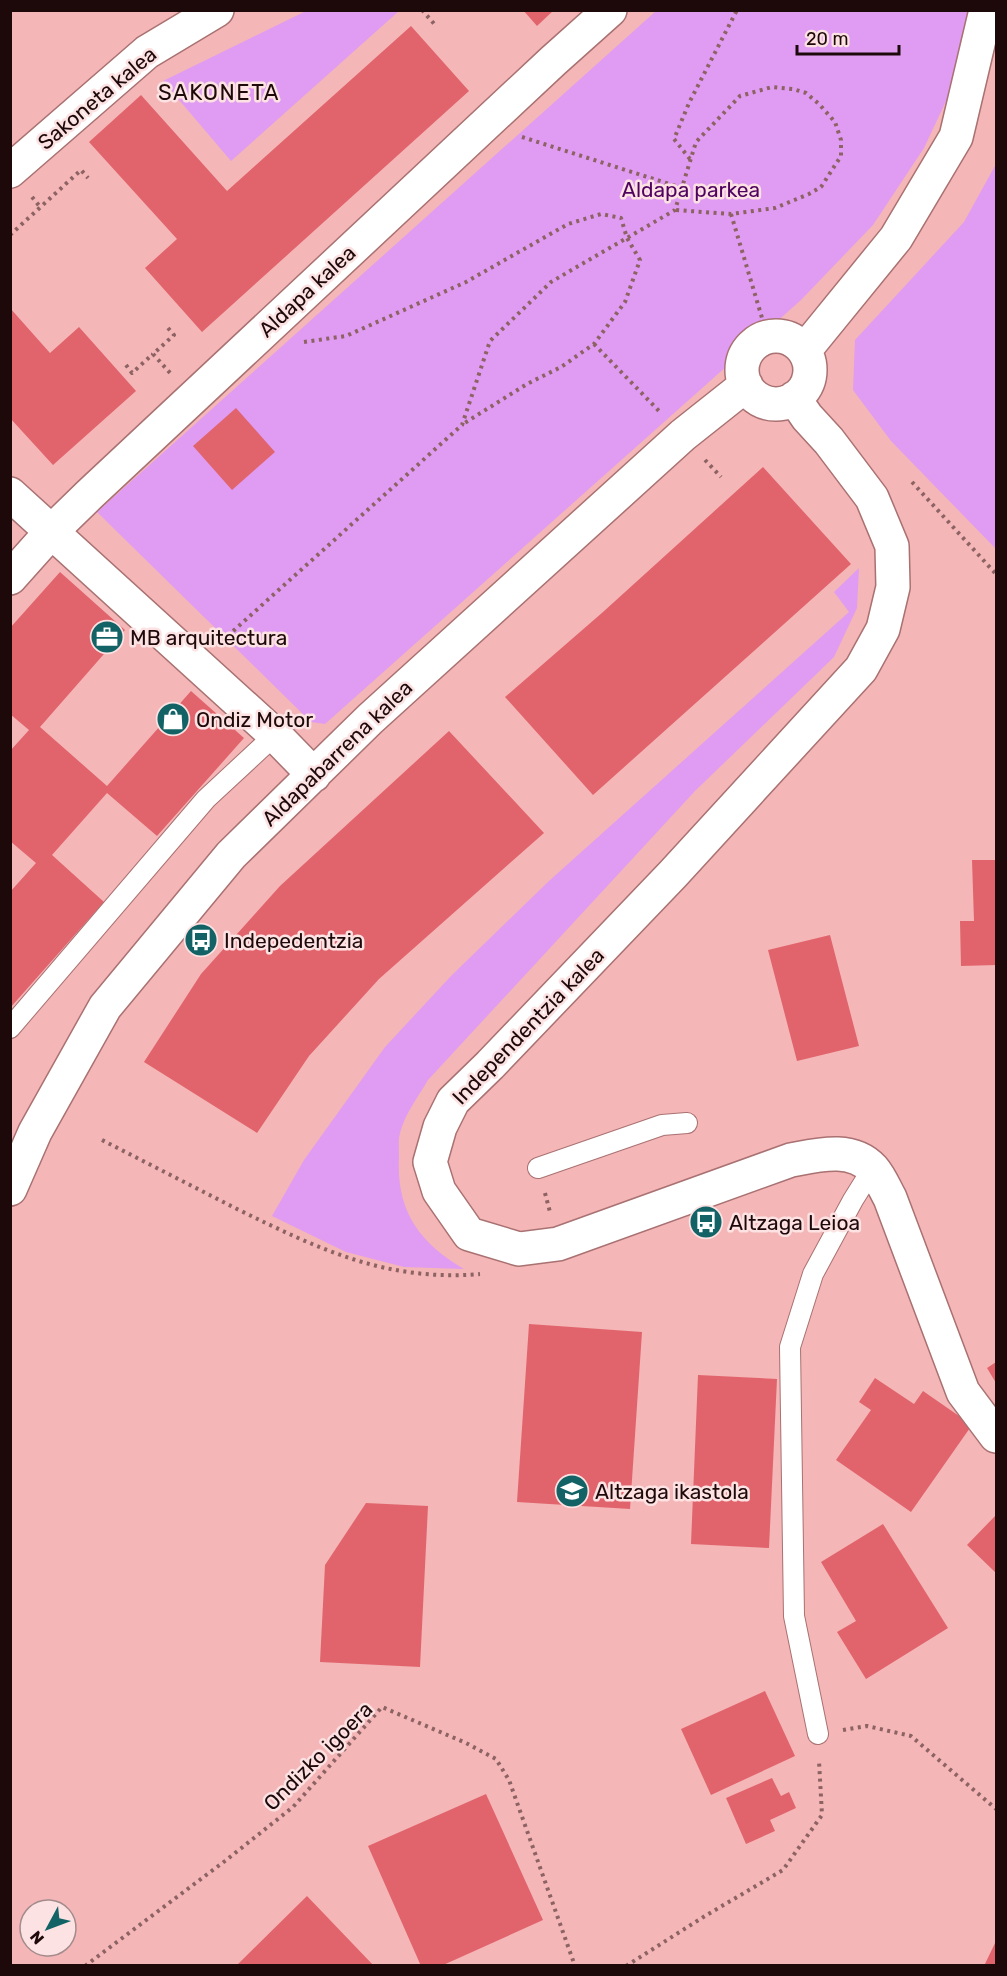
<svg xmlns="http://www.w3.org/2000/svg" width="1007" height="1976" viewBox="0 0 1007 1976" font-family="Rubik,sans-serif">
<rect width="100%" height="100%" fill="#f4b6b7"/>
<path fill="#df9cf2" d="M306,11H399L231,161L163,81Z
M656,11H970L955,82L924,148L873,225L801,300L325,724L311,722L97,512Z
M996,164V549L891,441L853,390L855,340L964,222Z
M859,568L857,608L834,657L695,791L428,1080C418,1097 405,1114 400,1133C398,1140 399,1149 399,1156C396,1210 418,1242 464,1269L404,1267L346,1252L272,1216L304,1160L385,1047L451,976L549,881L849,612L834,592Z"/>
<path fill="#e1646c" d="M523,10H554L537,26Z
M411,26L469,91L202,332L145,268L177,239L89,142L141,95L227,191Z
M10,308L50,353L79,327L136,391L53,465L10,418Z
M236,408L275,452L232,490L193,446Z
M763,467L851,564L593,795L505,697L603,612Z
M60,572L125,630L40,727L107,786L191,691L244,738L157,836L107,793L52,855L104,902L10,1008V892L36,863L10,841V751L29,730L10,714V628Z
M449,731L544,833L379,979L309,1056L257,1133L144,1062L201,974L280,886Z
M972,860H996V965L961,966L960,921H974Z
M830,935L859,1046L797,1061L768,950Z
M529,1324L642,1332L630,1509L517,1502Z
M996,1362V1383L987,1368Z
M698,1375L777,1379L769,1548L691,1544Z
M875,1378L914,1404L923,1391L972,1425L911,1512L836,1460L871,1410L859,1402Z
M366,1503L428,1506L420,1667L320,1662L325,1565Z
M996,1515V1573L967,1545Z
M883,1524L948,1628L866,1679L837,1632L856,1621L821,1562Z
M765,1691L795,1756L711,1795L681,1729Z
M772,1778L781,1796L789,1792L796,1808L770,1820L775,1831L746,1844L726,1798Z
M486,1794L543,1920L441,1966H421L368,1846Z
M307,1896L374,1966H236Z
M996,1941V1966H984Z"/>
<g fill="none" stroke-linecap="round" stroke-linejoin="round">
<defs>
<path id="service" d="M10,1028L206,799L275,735
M538,1168L662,1125L687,1123
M818,1734L794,1616L790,1347L813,1274L853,1200L873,1168"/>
<path id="minor" d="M10,171L147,52L217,10
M742 370a34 34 0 1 1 68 0a34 34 0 1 1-68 0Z
M804,351L896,238L956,137L986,10
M794,398L807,417L829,441L872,498L892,546L893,587L883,629L861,669L673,874L490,1065L453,1101L440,1127L430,1162L439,1191L469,1234L519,1249L558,1244L791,1160C818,1155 852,1146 873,1169C880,1177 885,1189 890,1198L963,1392L996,1436
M10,494L275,735L314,775
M10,578L52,531L90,494L553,61L610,10
M10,1189L35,1132L105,1007L231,855L370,719L683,435L746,385"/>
</defs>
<use href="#service" stroke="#a97171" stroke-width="22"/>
<use href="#minor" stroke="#a97171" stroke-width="36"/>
<path stroke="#8c6263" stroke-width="4" stroke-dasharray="3 4.5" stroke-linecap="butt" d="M422,10L436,26
M522,137L682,188
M690,159L674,139L689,103L737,10
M32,197L41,208
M731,214L768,338
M10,235L81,170L88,178
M168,328L174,335L153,354L171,374
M304,342L346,336L466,282L568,224L601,214L621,218L627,238L640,260L625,302L594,344L561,367L527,384L463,424
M594,344L659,411
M126,365L132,373L153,354
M705,460L721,477
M912,482L996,574
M222,641L462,425L490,341L551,282L675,210L696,142L740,96L772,87L793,89L806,93L819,104L835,122L841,140V156L821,187L809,194L775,208L731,214L675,210
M102,1140C147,1163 192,1186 237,1209C319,1249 386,1282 480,1274
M545,1193L550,1212
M843,1730L867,1726L911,1736L996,1809
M85,1966L225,1861L293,1807L382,1707L466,1743L496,1759L509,1780L575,1966
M626,1966L705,1916L783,1870L822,1815L819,1761"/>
<use href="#service" stroke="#fff" stroke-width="20"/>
<use href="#minor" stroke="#fff" stroke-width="33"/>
</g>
<defs>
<symbol id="office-disc" viewBox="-11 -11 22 22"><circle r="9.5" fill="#136366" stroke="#fce2e2"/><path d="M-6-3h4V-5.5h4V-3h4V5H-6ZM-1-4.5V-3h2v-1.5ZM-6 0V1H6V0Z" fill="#fff"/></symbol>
<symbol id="shop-disc" viewBox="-11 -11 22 22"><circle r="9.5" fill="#136366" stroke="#fce2e2"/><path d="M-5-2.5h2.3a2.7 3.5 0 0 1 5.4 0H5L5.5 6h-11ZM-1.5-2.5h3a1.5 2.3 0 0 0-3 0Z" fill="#fff"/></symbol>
<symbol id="bus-disc" viewBox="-11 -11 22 22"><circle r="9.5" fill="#136366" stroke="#fce2e2"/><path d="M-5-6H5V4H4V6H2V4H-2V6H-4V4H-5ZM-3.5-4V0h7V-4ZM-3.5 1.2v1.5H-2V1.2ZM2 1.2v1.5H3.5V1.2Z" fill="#fff"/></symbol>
<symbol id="school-disc" viewBox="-11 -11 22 22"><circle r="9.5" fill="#136366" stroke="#fce2e2"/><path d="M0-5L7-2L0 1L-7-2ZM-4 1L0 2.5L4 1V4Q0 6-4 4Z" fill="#fff"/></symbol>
</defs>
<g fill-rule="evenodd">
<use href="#office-disc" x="88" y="618" width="38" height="38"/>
<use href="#shop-disc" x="154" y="700" width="38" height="38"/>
<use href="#bus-disc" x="182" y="921" width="38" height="38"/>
<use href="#bus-disc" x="687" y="1203" width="38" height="38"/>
<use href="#school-disc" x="553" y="1472" width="38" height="38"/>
</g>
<g text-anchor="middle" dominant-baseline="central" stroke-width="5" stroke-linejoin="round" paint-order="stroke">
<g font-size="21" fill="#1e090a" stroke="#fce2e2">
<text transform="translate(97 98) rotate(-40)">Sakoneta kalea</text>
<text transform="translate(307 291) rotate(-43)">Aldapa kalea</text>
<text transform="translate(337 753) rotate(-44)">Aldapabarrena kalea</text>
<text transform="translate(528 1026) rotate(-46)">Independentzia kalea</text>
<text transform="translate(318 1756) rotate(-45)">Ondizko igoera</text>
</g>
<g font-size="21" fill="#4f0360" stroke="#fce2e2">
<text x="691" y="189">Aldapa parkea</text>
</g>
<g font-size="21" fill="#1e090a" stroke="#fce2e2" text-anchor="start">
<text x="130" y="637">MB arquitectura</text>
<text x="196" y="719">Ondiz Motor</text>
<text x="224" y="940">Indepedentzia</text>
<text x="729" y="1222">Altzaga Leioa</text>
<text x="595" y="1491">Altzaga ikastola</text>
</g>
<g font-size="22" letter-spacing="1.5" fill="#1e090a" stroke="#fce2e2">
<text x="219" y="92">SAKONETA</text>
</g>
</g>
<rect width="1007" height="1976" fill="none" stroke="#1e090a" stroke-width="24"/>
<g transform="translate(48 1928) rotate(229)"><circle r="28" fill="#fce2e2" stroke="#a38b8c" stroke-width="1.5"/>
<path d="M0-4.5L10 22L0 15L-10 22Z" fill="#136366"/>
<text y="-9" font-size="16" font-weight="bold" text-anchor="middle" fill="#1e090a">N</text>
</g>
<path d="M797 45v9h102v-9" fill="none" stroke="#1e090a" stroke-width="3"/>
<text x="806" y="45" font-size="18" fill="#1e090a" stroke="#fce2e2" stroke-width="4.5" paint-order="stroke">20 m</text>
</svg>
